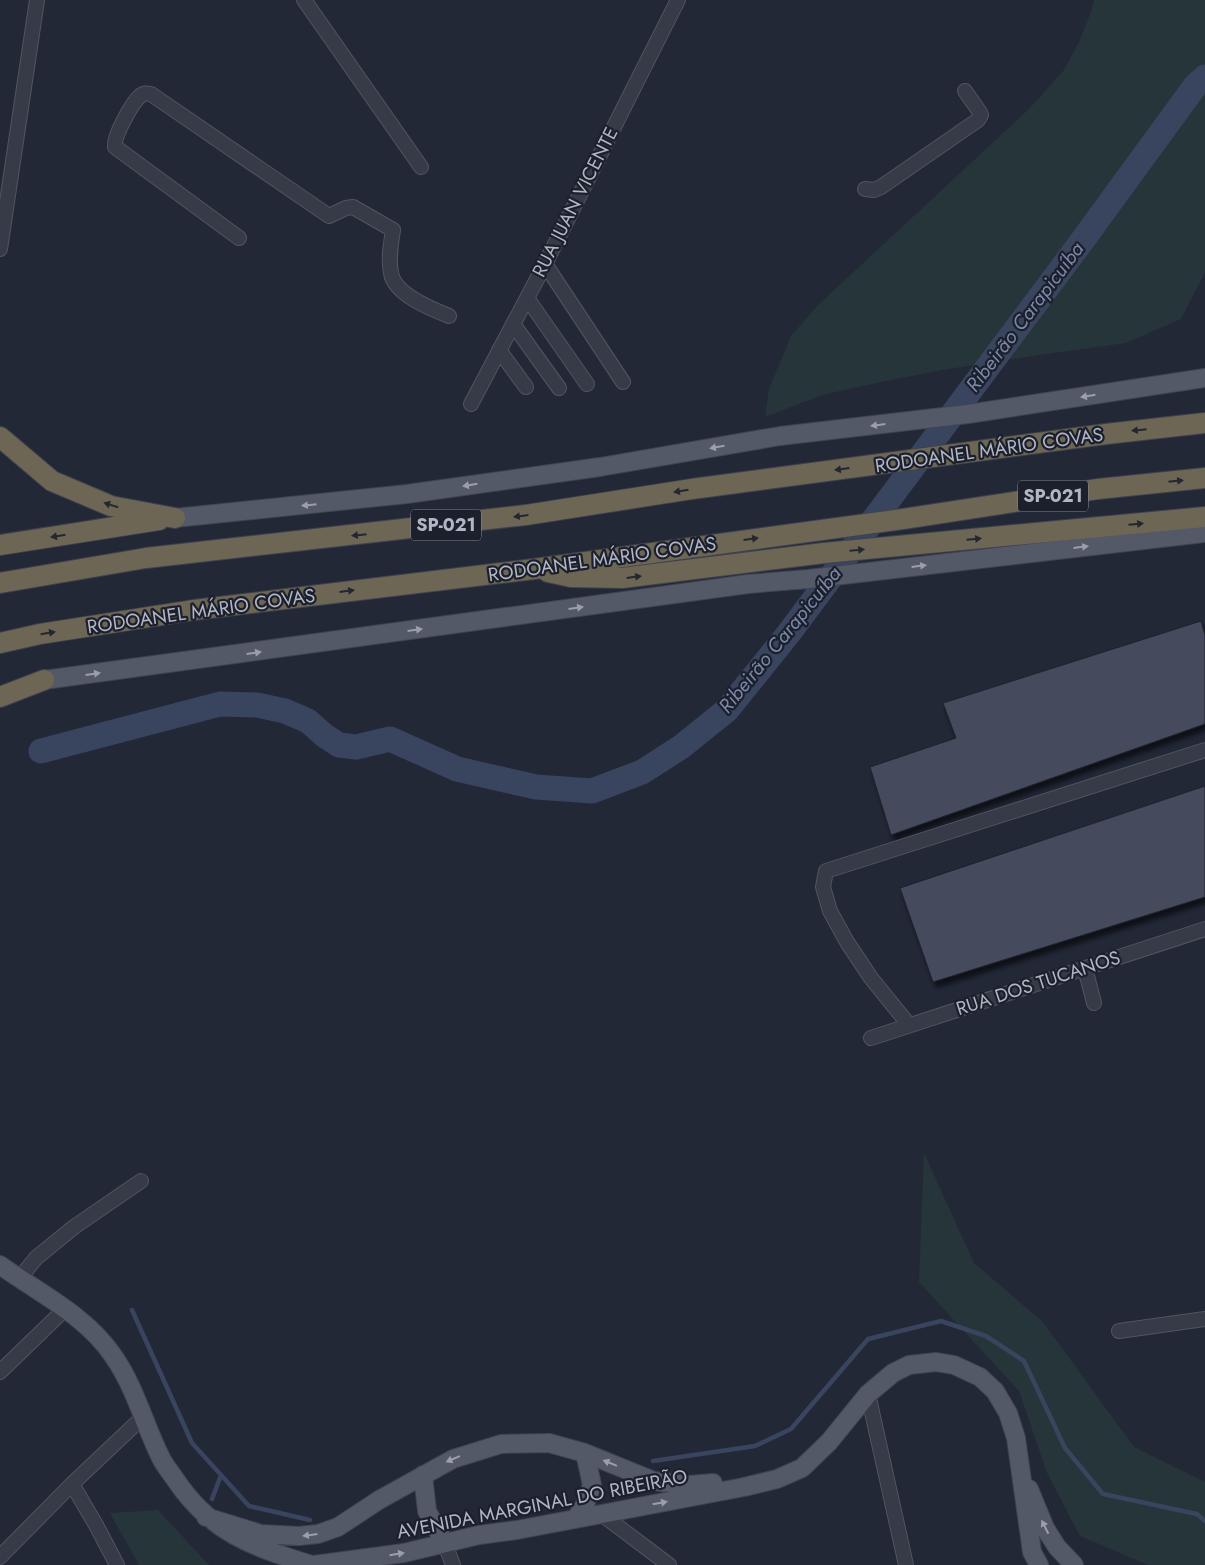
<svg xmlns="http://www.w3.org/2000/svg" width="1205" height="1565" viewBox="0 0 1205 1565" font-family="Jost,sans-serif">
<defs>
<filter id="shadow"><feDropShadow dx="3" dy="5.5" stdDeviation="2.5" flood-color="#0009"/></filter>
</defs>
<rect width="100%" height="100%" fill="#232837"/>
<path fill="#263539" d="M1094,0H1205V272L1181,319L1126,343L1046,354L942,370L881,382L822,395L765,417L769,389L791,336L818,305L1030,108L1064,70L1079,42L1091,12Z
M924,1153L974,1263L1043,1322L1134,1447L1205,1482V1565H1148L1080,1536L1047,1473L1019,1391L919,1282Z
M158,1510L209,1565H139L110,1513Z"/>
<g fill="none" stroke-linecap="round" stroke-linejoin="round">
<path stroke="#39445f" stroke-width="4.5" d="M132,1310L192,1443L249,1506L310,1520
M653,1461L755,1446L791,1429L868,1339L941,1321L986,1336L1024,1361L1065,1448L1103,1494L1197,1514L1205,1521
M212,1499L221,1475"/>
<path stroke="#39445f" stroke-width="25" d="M41,751L220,704L257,705L285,711L308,721L325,736L339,745L356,747L390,739L457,769L536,787L592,791L642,772L681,747L727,710L789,633L1082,241L1195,86L1205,77"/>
</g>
<path fill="#444b5b" stroke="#1d222e" filter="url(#shadow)" d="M1201,621L1205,635V724L891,835L870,767L956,738L943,703Z
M1205,786V897L933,982L900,888Z"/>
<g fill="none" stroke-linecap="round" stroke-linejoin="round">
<defs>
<path id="minor" d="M304,0L421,167
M865,189L874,190L881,187L978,120L981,115L979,111L965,91
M239,238L115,147C113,137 132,103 140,96C144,93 146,93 151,94L329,216L346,208L353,207L393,230C391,244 388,258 391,273C394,294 431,309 449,316
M0,249L37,0
M545,264L623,382
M527,298L587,384
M513,324L559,388
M499,350L526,387
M471,404L545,264L678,0
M1085,968L1094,1003
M909,1025L871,978L847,942L830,911L823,887L826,871L1205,750
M871,1038L1205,929
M19,1279L36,1258L74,1227L141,1181
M1119,1331L1205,1319
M0,1372L65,1309
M868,1394L906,1565
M72,1484L96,1525L117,1565
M600,1513L669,1565
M444,1542L453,1565
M0,1557L72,1484L144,1416"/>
<path id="major" d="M175,518L407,494L600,467L780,436L968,414L1205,378
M44,680L748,584L808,579L1205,533
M0,1265C39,1293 87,1316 114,1357C136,1389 145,1427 162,1460C166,1467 171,1473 175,1479C211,1533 253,1547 312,1565
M423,1475L427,1511L444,1542
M1029,1489L1045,1528L1057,1547L1074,1565
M206,1517L261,1534L299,1536L318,1534L338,1527L379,1500L453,1459L501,1444L549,1443L585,1453L654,1481L689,1485L713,1483
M576,1518L585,1505L592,1485L585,1453
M314,1565L404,1553L479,1535L517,1530L744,1487L777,1479L802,1468L829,1442L868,1394L893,1373L909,1365L936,1362L954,1365L980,1377L995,1391L1008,1413L1016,1438L1032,1552L1039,1565"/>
<path id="highway" d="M0,437L52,481L111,506L175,518
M0,545L159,520
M548,572L571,577L622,578L824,553L1205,517
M0,583L146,558L526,515L692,489L1106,434L1205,423
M0,643L40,634L194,610L534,569L903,519L1098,489L1205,478
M0,697L44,680"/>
</defs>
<use href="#minor" stroke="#515562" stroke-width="16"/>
<use href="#major" stroke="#3f4451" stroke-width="20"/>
<use href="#highway" stroke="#3e424f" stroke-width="22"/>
<use href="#minor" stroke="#363b47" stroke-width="14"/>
<use href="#major" stroke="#545967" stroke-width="18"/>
<use href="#highway" stroke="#6d6654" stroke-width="20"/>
</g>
<defs><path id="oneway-solid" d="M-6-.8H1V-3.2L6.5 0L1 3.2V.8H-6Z" transform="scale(1.25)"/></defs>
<g fill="#9a9ead">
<use href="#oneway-solid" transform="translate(1088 396) rotate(171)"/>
<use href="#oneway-solid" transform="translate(878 425) rotate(173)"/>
<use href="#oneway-solid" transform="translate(717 447) rotate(170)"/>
<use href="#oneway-solid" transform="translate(470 485) rotate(171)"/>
<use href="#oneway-solid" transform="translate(309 505) rotate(174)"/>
<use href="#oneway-solid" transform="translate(1081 547) rotate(-7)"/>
<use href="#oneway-solid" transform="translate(919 566) rotate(-7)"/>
<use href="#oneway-solid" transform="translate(576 608) rotate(-8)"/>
<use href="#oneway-solid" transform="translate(415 630) rotate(-8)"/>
<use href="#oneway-solid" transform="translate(254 653) rotate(-8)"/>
<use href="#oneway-solid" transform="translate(93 674) rotate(-8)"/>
<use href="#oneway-solid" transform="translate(453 1459) rotate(157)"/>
<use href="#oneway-solid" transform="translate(610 1463) rotate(-158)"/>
<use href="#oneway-solid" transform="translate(660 1503) rotate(-10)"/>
<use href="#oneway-solid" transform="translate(1045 1527) rotate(-117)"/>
<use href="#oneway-solid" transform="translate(310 1535) rotate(173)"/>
<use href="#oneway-solid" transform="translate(397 1554) rotate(-9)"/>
</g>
<g fill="#242730">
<use href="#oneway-solid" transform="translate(1139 430) rotate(174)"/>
<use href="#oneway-solid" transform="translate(842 469) rotate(172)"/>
<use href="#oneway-solid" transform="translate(1176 481) rotate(-6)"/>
<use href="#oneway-solid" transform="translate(681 491) rotate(171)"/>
<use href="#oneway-solid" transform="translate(111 505) rotate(-163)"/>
<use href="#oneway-solid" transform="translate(521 516) rotate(173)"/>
<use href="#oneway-solid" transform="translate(1136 524) rotate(-5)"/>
<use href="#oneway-solid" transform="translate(359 535) rotate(174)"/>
<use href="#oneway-solid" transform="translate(58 536) rotate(171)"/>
<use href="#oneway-solid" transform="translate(751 539) rotate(-8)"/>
<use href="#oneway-solid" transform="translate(974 539) rotate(-5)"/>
<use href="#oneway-solid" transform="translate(857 550) rotate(-5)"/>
<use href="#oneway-solid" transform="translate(634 577) rotate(-7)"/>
<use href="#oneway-solid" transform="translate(347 591) rotate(-7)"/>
<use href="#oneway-solid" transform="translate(48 633) rotate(-9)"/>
</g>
<g text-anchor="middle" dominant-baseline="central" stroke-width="4.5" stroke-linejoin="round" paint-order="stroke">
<g fill="#1c202c" stroke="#848896" stroke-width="1">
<rect x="1018" y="480.5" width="70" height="31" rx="4"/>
<rect x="411" y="509.5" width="70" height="31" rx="4"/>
</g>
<g font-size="18" font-weight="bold" fill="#b1b5c4">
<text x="1053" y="496">SP-021</text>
<text x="446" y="525">SP-021</text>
</g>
<g font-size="19" fill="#b1b5c4" stroke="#1c202c">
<text transform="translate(575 202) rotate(-63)">RUA JUAN VICENTE</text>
<text transform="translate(989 450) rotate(-8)">RODOANEL MÁRIO COVAS</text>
<text transform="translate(602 559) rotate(-8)">RODOANEL MÁRIO COVAS</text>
<text transform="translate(201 611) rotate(-8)">RODOANEL MÁRIO COVAS</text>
<text transform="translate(1038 983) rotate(-18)">RUA DOS TUCANOS</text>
<text transform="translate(542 1504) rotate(-11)">AVENIDA MARGINAL DO RIBEIRÃO</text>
</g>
<g font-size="20" font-style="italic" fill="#7c88aa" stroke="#1c202c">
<text transform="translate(1025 317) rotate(-53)">Ribeirão Carapicuíba</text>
<text transform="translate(780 640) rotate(-51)">Ribeirão Carapicuíba</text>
</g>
</g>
</svg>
